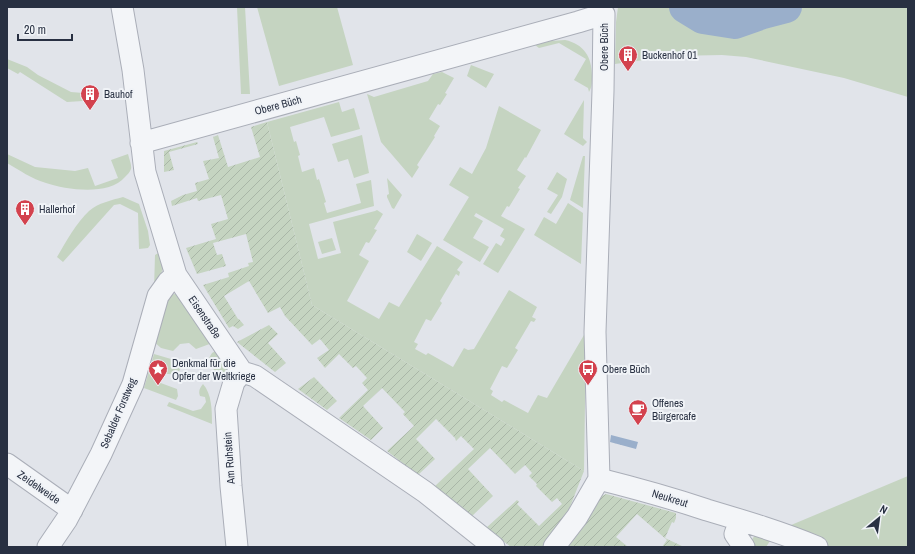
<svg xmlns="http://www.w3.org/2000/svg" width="915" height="554" viewBox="0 0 915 554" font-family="'Archivo Narrow',sans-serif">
<defs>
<pattern id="garden-furrows" width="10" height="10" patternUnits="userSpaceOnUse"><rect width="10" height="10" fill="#c5d4c1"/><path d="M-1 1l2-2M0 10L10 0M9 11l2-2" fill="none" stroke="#a9b6a7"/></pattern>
<pattern id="water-ripples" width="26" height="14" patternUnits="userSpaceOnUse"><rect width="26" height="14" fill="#9aafcb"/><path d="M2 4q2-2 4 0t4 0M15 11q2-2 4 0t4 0" fill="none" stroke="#7e8fa6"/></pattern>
</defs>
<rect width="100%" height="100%" fill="#e1e4ea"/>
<path fill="#c5d4c1" d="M237,7H245L250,94H241Z
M257,7H337L353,65L279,86Z
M618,7H908V97L844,78L746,57L722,55L673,56L615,64L616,22Z
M565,40C584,44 592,57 592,76C592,82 592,87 589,92L588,88L574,80L586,59L559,43L539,48L535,45L551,41Z
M7,59L27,67L38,75L71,92L83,93V101L67,102L20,72L18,74L7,68Z
M471,65L494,74L486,88L467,76Z
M442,72L454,78L445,93L447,94L440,105L438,104L429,119L440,126L434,136L435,137L417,165L419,167L412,178L381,142L367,94L374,97L428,81L433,74Z
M584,100L583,138L587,142L583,146L564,134Z
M339,102L342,112L354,108L360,129L331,137L324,117L290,127L294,142L296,141L300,155L298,156L302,172L314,168L317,180L319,179L326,202L324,203L327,213L361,203L356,184L371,180L374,206L309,224L318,259L341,253L333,222L375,211L377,210L383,214L374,229L377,230L369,243L366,242L359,255L369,261L347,301L379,319L389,302L399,307L437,246L463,262L457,270L460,272L459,276L456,274L440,301L442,303L431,321L426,319L414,342L418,344L415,349L426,355L428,353L453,367L464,348L468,350L474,349L509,290L537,307L532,317L536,319L534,322L531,321L515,348L518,350L507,368L502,366L490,389L493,391L491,395L502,402L504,400L528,413L538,395L547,398L584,335H586L584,471L312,305L267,122Z
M499,106L541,130L526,158L525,157L517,170L526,176L518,188L520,189L509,207L507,206L501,216L525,229L498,273L483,264L496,243L501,246L505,239L500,236L504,229L476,213L474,216L483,221L473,238L489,247L480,262L443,240L469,197L449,185L460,167L472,174L486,148Z
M362,135L369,173L354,178L348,159L338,162L332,144Z
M7,154L35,167L75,171L88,168L95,186L118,178L111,160L128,154C129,159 132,165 131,169C130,172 127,175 125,177C109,196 67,190 46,183C32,179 19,170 7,163Z
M583,156H585L583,208L570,200Z
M557,172L567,179L562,197L551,214L547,212L558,195L547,189Z
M387,178L402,195L394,209L392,208L387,197V195L389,194Z
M123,197L139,204L148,231L150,245L148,248L139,249L138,213L120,204L114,205L63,262L57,257C66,242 76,223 89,211C98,203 112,200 123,197Z
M568,203L583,213L581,264L534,235L544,217L556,224Z
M417,234L432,243L421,261L407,252Z
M332,238L336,250L322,254L318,242Z
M160,252L163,269L154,289L155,255Z
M175,294H178L215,342L196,349L189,343L180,344L173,351L161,348L153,341L169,295Z
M217,350L227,364L226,376L214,370L209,358L212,353Z
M154,354L171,359L182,366L177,375L160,373L158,382L177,389L178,396L176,400L144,388Z
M203,384C212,394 212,411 212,424L167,406L169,402L193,411L201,409L206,402L205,397L200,396C198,391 200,388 203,384Z
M908,476V547H829L784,528Z
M755,535L772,538L766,547H754L751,541Z"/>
<path fill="url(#garden-furrows)" d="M267,122L312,305L584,471L568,512L542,547H511L486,528L517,500L519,502L517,504L539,526L562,504L557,498L552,502L536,486L537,484L529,476L532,473L525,465L515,474L490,448L468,469L493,496L471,517L434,487L474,449L461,436L456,441L455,438L436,419L416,439L435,459L418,475L387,451L414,426L403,414L405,412L382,388L363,406L383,428L371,440L339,418L368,390L362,383L367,378L356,366L353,368L339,354L325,368L317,358L329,350L320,339L312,345L285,316L280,307L268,313L249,281L224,296L238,319H239L244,325L238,329L233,326L229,328L203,285L229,277L228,273L249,266L248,263L253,262L246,234L213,243L217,255L222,254L226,266L197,274L186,248L216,239L211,224L228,219L221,195L198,201L197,198L172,206L171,201L183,195L197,191L195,183L209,179L203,161L219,158L213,137L218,135L228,167L260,157L251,127Z
M197,142L198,144L169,152L174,170L164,172V151Z
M269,325L278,334L268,343L286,363L275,372L237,342Z
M314,377L337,401L327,410L298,389Z
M606,494L676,513V518L674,523L672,522L665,538L684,547H662L667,540L637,514L616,537L628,547H567L594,500Z"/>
<path fill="url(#water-ripples)" d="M674,7H694L699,13H707L714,16L747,12L763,13L744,26L732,31H720L701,27L695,20L684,16Z
M611,435L638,442L636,449L610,442Z"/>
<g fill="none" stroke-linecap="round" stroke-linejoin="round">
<path stroke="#9aafcb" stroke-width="32" d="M685,7L703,18L735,23L763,13L786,7"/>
<defs>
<path id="minor" d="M122,7L133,70L145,172L176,275L242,372L255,376L425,492L494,547
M141,143L578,22L604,14L603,91L595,332L599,479L577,517L554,547
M7,464L72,510
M599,479C635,488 671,498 707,510C744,521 781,532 817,547
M740,520L735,534L744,547
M48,547L67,519L101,454L133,384L158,296L168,282L176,275
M237,547L231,486L226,409L234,382L242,372"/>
</defs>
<use href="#minor" stroke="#aaaeb8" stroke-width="23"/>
<use href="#minor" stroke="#f3f5f8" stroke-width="21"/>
</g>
<defs>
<symbol id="building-pin" viewBox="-11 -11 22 30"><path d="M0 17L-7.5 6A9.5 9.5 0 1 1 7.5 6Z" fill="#d3424e" stroke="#f0f3f7"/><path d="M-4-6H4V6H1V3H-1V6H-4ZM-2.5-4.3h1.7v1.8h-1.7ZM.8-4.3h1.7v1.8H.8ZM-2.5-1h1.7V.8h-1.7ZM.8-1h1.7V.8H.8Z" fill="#fff"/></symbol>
<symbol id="sight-pin" viewBox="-11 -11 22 30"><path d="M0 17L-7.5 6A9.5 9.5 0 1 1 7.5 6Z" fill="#d3424e" stroke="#f0f3f7"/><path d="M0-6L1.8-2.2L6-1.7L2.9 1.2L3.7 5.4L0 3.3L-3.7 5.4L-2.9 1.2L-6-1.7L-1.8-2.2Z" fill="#fff"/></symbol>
<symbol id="bus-pin" viewBox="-11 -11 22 30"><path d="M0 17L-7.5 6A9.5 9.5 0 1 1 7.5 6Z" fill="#d3424e" stroke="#f0f3f7"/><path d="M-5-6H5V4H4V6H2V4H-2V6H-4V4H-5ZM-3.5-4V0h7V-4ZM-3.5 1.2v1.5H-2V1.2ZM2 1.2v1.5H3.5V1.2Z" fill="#fff"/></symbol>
<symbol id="cafe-pin" viewBox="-11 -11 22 30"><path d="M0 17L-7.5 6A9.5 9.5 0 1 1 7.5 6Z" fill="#d3424e" stroke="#f0f3f7"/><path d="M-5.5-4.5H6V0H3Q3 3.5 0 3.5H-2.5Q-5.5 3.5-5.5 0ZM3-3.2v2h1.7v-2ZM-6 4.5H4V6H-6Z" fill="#fff"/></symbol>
</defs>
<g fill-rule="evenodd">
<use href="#building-pin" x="617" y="44" width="22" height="30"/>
<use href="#building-pin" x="79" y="83" width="22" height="30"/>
<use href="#building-pin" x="14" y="198" width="22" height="30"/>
<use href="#sight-pin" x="147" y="358" width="22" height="30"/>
<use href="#bus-pin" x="577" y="358" width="22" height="30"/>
<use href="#cafe-pin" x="627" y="398" width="22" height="30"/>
</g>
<g text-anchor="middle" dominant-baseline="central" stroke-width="4" stroke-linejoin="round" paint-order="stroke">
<g font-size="11" fill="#283042" stroke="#f0f3f7">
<text transform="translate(604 47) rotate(-90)">Obere Büch</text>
<text transform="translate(278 105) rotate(-15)">Obere Büch</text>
<text transform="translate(205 317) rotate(56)">Eisenstraße</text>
<text transform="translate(118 413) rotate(-67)">Sebalder Forstweg</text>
<text transform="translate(229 458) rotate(-94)">Am Ruhstein</text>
<text transform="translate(39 487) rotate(35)">Zeidelweide</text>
<text transform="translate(670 498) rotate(17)">Neukreut</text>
</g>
<g font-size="11" fill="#283042" stroke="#f0f3f7" text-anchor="start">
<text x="642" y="55">Buckenhof 01</text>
<text x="104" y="94">Bauhof</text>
<text x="39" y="209">Hallerhof</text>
<text x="172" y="363">Denkmal für die<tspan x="172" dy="13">Opfer der Weltkriege</tspan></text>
<text x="602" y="369">Obere Büch</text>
<text x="652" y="403">Offenes<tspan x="652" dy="13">Bürgercafe</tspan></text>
</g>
</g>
<rect width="915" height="554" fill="none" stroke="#283042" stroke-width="16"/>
<g transform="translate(879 518) rotate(29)" stroke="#f0f3f7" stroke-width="3" paint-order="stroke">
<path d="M0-3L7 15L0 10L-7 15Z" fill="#283042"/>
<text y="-6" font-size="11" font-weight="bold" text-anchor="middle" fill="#283042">N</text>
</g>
<path d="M18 34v6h54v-6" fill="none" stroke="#283042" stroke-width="2"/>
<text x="24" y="34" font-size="12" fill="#283042" stroke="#f0f3f7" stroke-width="3" paint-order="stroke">20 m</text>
</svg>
